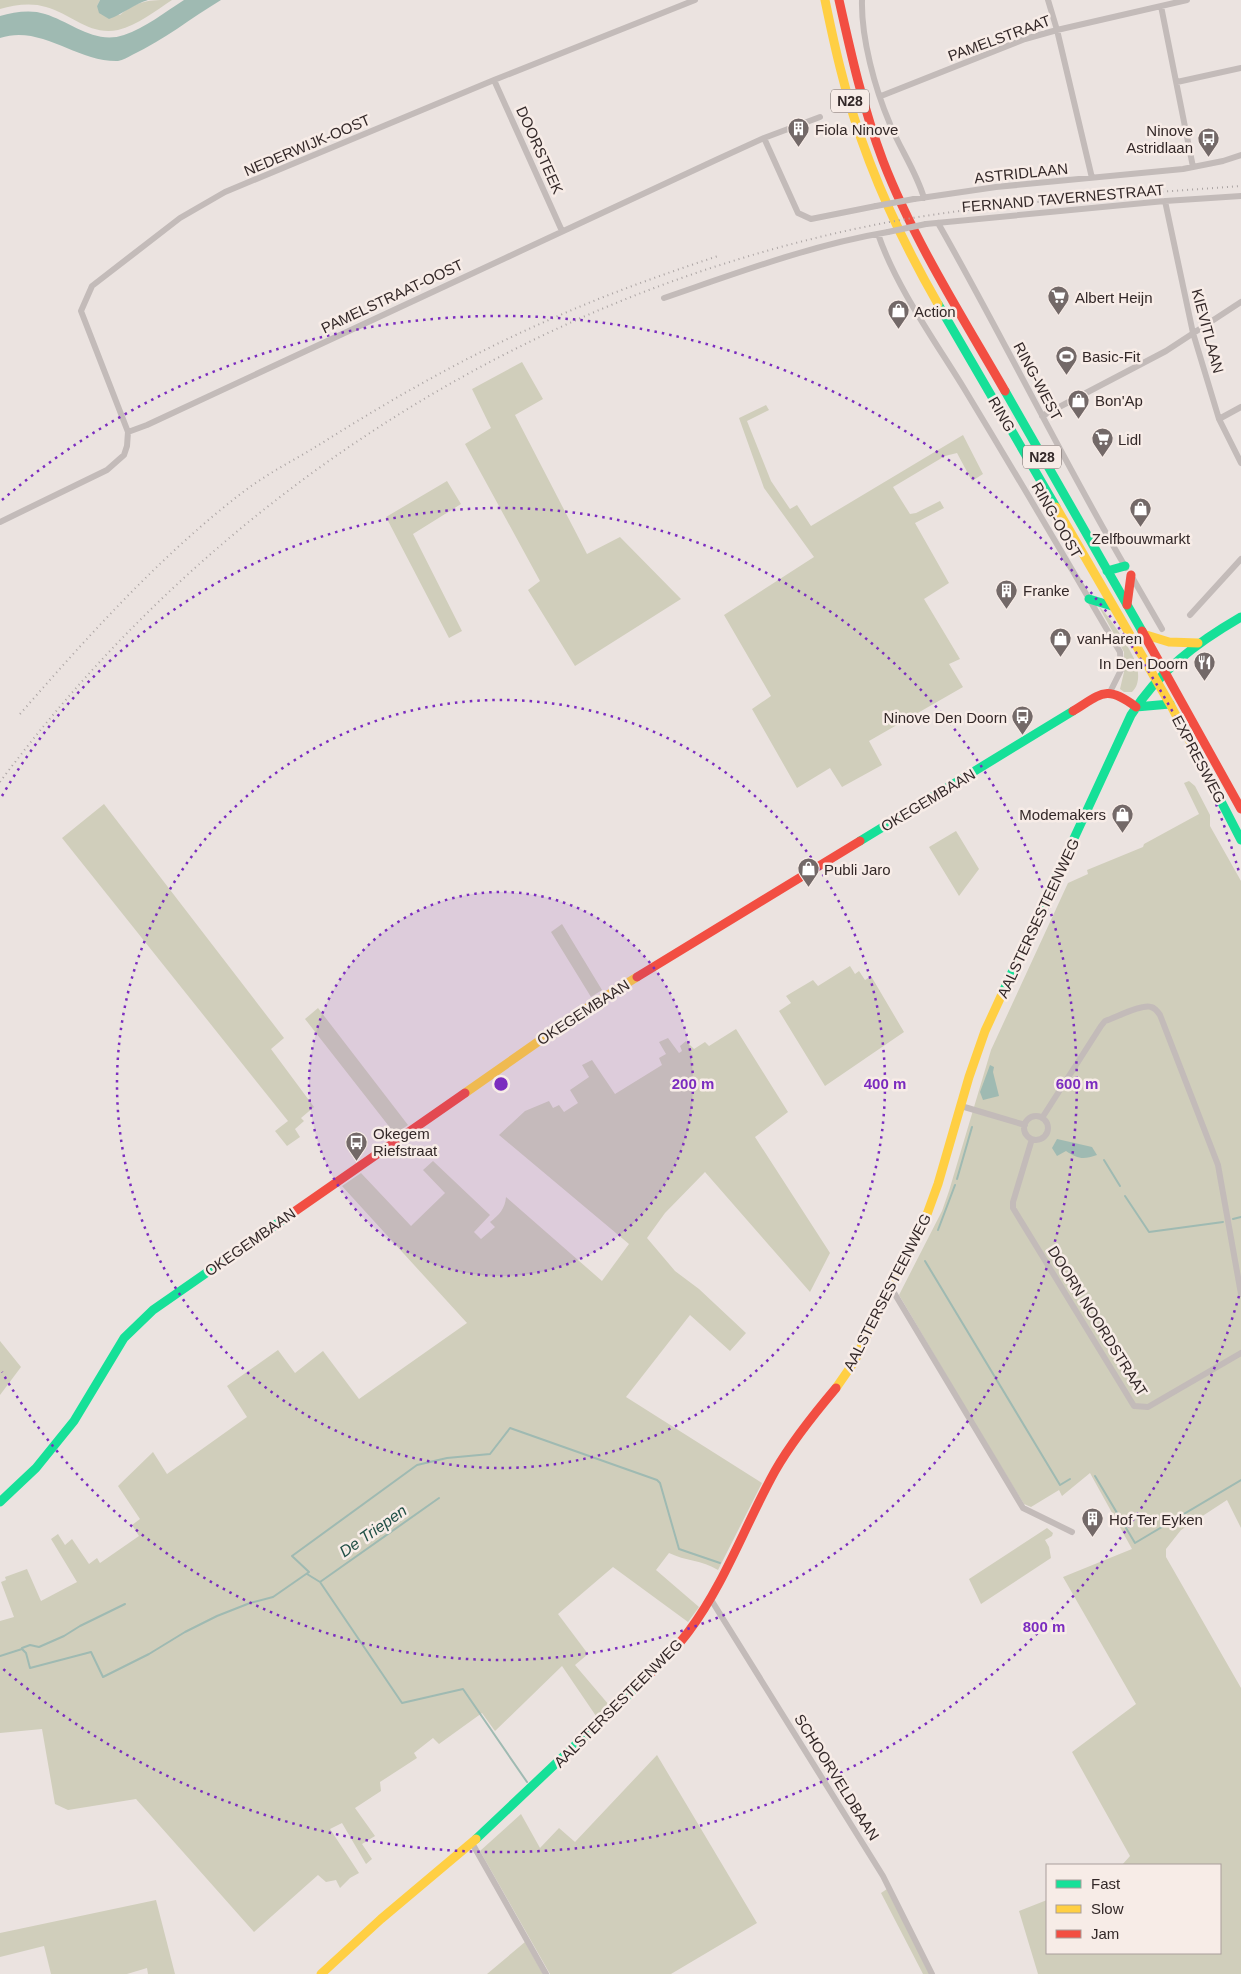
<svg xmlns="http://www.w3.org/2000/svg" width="1241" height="1974" viewBox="0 0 1241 1974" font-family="Arial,sans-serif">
<rect width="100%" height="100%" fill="#ebe3e0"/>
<path fill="#d0cebb" d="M0,0H100L97,6L120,15C138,0 149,0 172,0C155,11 138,25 118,30C90,36 71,14 46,7C31,2 14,5 0,9Z
M522,362L543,399L515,415L587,554L620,537L681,599L575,666L528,590L540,581L465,444L491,428L472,389Z
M766,405L769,410L747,421L771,481L790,509L797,505L811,526L963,435L983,474L972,481L957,453L945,456L893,487L910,514L916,513L940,501L944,508L915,523L949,583L924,599L960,659L949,664L963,687L869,741L882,765L842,787L830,768L797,788L752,709L771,696L724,615L814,557L764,488L739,418Z
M447,481L461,504L413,534L462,631L449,638L386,517Z
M1099,607C1108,613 1135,656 1137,666C1139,675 1139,686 1132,692H1124L1120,689L1124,672V652Z
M1189,781L1195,786L1210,815V826L1241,881V1528L1227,1500L1181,1530L1166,1549V1557L1241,1688V1974H1038L1019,1911L1047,1900V1953H1220V1865H1122L1130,1856L1072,1752L1136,1704L1063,1577L1132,1549L1090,1473L1062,1496L1059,1490L1031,1507L1024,1504L974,1422L899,1295L942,1211L949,1191L991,1050L1068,883L1088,874L1087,870L1143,847L1144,844L1199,814L1184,783Z
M104,804L284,1038L271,1049L314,1107L301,1118L304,1121L295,1129L300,1137L287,1146L275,1131L288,1121L62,838Z
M956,831L979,869L959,896L929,847Z
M562,924L602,990L591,997L551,932Z
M850,966L855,974L859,971L865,980L871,976L904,1032L825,1086L779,1011L791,1003L786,996L813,980L818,986Z
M318,1008L408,1125L395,1134L305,1019Z
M736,1029L788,1112L755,1137L830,1253L810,1292L705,1172L665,1213L647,1238L675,1271L699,1289L746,1333L730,1351L690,1315L626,1397L762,1483L718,1570C702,1560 685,1561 669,1553L656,1570L699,1607L688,1622L613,1567L558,1614L588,1654L575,1665L609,1705L596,1716L562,1666L495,1731L482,1713L439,1744L433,1738L414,1753L417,1758L380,1782L381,1791L355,1808L375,1836L362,1844L372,1859L366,1864L342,1823L330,1829L359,1873L350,1878L340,1888L336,1880L326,1882L318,1875L254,1932L136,1799L68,1810L55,1804L42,1729L0,1733V1621L14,1617L1,1582L6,1580L5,1577L27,1569L41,1601L77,1582L51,1539L58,1534L65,1545L72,1539L89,1564L97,1558L100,1563L139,1536L132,1525L140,1519L118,1486L153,1452L167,1474L247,1417L227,1386L278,1350L295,1373L323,1351L359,1399L467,1323L342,1186L361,1173L411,1226L445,1193L423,1170L433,1161L490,1215L474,1232L481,1239L495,1227L490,1222C499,1215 505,1209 506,1197L602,1281L629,1244L499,1135L525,1111L549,1101L553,1108L559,1105L564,1112L578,1103L570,1090L589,1077L582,1065L592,1060L615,1094L662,1065L659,1058L666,1054L659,1042L668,1038L679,1053L682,1051L680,1046L686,1041L694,1049L705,1042L709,1046Z
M0,1341L21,1367L0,1395Z
M1047,1528L1053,1533L1052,1536L1045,1540L1049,1547L1051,1558L981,1604L969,1579Z
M657,1755L757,1923L671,1974H550L480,1851L521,1814L540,1848L559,1828L575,1842Z
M887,1889L931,1974H923L881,1893Z
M156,1900L175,1974H148L147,1968L127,1974H51L44,1946L0,1957V1933Z
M525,1942L543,1974H487Z"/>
<path fill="#9fbab2" d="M100,0H148C134,4 123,14 109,19L99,13L97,6Z
M184,0H221C191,18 164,40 132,55C128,57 123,60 118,61C76,62 41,24 0,38V16C14,12 31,9 45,14C71,22 95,45 124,35C145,28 165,12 184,0Z
M990,1065L994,1067L993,1072L999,1096L983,1100L980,1092Z
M1057,1139L1092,1147L1097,1155C1083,1160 1078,1159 1066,1151L1057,1156L1052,1148Z"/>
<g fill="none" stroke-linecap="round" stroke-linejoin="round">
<path stroke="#9fbab2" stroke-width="2" d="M1104,1160L1120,1186
M957,1179L972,1127
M1125,1196L1149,1232L1223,1222
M1233,1219L1241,1217
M938,1230L955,1185
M925,1261L1060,1485L1070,1479
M1095,1476L1135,1543L1241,1480
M307,1574L320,1582L402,1703L463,1689L527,1782
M320,1582L439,1498
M22,1648L30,1645L39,1647L64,1636L80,1626L125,1604
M0,1656L22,1649L26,1653L30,1668L91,1652L103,1677L149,1654L185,1632L217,1616L250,1603L273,1597L309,1572L292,1556L417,1465L447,1458L490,1454L510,1428L657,1480L660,1483L679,1549L720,1563"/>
<path stroke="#c3bbb9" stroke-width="6" d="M862,0C861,38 875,89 890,124C900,149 916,171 924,198
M1048,0L1057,30L1092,178
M1161,6L1193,167
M494,80L562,231
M1177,82L1241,68
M881,96L1025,39L1057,30L1187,0
M764,138L798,213L811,219L876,206
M914,199L996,187L1183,169L1223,161L1241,155
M1165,201L1193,333L1219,419L1241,463
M938,223C1003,337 1060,455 1126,568
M926,224L1165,201L1241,196
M878,234C896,287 935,341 965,390C1017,476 1069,564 1120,652L1121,670L1110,692
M664,298C737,273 811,245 888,232
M1042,416L1166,351L1241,302
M1219,419L1241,407
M128,432L147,425L718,159L764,138L820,117
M0,522L107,470L124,455L127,446L128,432L81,311L92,286L180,218L225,192L494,80L695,0
M1132,577L1162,629
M1190,615L1241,559
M961,1106L1025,1125
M1024 1128a12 12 0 1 1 24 0a12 12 0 1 1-24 0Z
M1042,1118L1101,1026L1105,1021C1115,1018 1141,1004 1151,1007C1155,1008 1158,1012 1160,1015L1218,1165L1241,1294
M1032,1139L1013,1202V1208L1134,1406L1148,1407L1241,1353
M890,1286L1023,1508L1072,1532
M710,1598L883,1876L932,1974
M472,1843L546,1974"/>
<path stroke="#16e098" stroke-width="9" d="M938,304L1056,507
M1005,391L1142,631
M1107,571L1125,566
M1089,599L1112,606
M1136,707L1170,704
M1193,747L1241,840
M860,841L1073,711
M1003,992L1131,715C1159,671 1196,643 1241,617
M0,1502L36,1468L74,1421L124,1338L153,1310L291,1214
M476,1839L642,1682"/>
<path stroke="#ffcf43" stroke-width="9" d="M825,0C830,24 835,48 841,71C861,153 896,231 938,304
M1056,507L1170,704L1193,747
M1143,634L1169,642L1198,643
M465,1093L582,1011L637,977
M836,1388L854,1362L890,1286L926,1217L938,1184L969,1077L985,1031L1003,992
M321,1974L381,1919L476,1839"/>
<path stroke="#f24e42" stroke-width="9" d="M839,0C851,54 863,108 883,161C913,239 963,318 1005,391
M1127,605L1131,575
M1142,631L1241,809
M1073,711C1101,694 1106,684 1136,707
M637,977L860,841
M291,1214L465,1093
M642,1682C658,1666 675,1650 689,1631C725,1583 746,1523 775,1471C792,1441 814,1414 836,1388"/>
<path stroke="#aba4a3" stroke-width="2" stroke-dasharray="1 4" stroke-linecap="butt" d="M20,714C89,635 160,556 243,492C268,473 296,459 322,443C398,395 476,351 558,316C610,293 664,274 718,256
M0,782C214,494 531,291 884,223C1002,201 1122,195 1241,186"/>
<path stroke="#c3bbb9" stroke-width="6" d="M876,206L914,199
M888,232L926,224"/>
</g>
<circle cx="501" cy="1084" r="192" fill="#7b2cbf" fill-opacity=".12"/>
<g fill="none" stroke="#7b2cbf" stroke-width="2.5" stroke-dasharray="2.5 5">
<circle cx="501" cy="1084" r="192"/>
<circle cx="501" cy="1084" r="384"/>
<path d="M2 796A576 576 0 1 1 2 1372"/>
<path d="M1239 1296A768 768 0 0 1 2 1668M2 500A768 768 0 0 1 1239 872"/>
</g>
<defs>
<symbol id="building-pin" viewBox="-11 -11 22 30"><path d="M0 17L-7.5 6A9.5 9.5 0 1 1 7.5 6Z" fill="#736968" stroke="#f7ece7"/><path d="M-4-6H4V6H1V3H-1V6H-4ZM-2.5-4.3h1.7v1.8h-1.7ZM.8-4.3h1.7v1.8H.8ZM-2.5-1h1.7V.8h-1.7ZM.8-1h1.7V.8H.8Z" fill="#fff"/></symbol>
<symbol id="bus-pin" viewBox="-11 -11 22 30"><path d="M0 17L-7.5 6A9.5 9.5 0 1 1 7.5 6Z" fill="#736968" stroke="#f7ece7"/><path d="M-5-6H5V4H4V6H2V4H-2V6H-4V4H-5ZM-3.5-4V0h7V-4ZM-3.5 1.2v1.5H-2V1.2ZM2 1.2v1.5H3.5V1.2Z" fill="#fff"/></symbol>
<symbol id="supermarket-pin" viewBox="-11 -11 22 30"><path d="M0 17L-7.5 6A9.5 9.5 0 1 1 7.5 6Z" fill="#736968" stroke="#f7ece7"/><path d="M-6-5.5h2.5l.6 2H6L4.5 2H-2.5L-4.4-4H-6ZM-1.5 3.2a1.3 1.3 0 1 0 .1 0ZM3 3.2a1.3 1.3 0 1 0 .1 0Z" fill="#fff"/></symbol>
<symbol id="shop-pin" viewBox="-11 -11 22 30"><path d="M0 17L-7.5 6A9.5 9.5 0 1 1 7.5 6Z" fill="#736968" stroke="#f7ece7"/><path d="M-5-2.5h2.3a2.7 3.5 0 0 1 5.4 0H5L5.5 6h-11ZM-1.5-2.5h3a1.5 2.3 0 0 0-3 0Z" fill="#fff"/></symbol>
<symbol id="stadium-pin" viewBox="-11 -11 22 30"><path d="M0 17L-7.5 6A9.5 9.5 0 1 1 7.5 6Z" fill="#736968" stroke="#f7ece7"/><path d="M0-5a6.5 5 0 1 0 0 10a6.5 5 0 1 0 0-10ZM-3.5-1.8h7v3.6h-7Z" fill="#fff"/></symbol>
<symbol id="restaurant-pin" viewBox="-11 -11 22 30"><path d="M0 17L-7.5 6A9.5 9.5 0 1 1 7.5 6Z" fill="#736968" stroke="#f7ece7"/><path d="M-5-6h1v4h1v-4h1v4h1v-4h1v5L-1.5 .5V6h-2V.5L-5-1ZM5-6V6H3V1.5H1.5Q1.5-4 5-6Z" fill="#fff"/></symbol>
</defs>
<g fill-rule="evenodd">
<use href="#building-pin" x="786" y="116" width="25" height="34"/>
<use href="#bus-pin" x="1196" y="126" width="25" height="34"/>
<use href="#supermarket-pin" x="1046" y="284" width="25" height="34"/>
<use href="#shop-pin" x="886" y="298" width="25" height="34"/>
<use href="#stadium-pin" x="1054" y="344" width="25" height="34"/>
<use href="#shop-pin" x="1066" y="388" width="25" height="34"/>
<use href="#supermarket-pin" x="1090" y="426" width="25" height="34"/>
<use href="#shop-pin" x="1128" y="496" width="25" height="34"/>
<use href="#building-pin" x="994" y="578" width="25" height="34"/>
<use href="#shop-pin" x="1048" y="626" width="25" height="34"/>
<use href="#restaurant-pin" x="1192" y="650" width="25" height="34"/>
<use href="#bus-pin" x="1010" y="704" width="25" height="34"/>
<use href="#shop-pin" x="1110" y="802" width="25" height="34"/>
<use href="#shop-pin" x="796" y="856" width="25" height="34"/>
<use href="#bus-pin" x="344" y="1130" width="25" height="34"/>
<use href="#building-pin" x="1080" y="1506" width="25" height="34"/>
</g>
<g text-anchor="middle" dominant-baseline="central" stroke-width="5" stroke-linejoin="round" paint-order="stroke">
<g fill="#f7ece7" stroke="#6e6361" stroke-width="1">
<rect x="831" y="89.5" width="38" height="23" rx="4"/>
<rect x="1023" y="445.5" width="38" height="23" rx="4"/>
</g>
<g font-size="14" font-weight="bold" fill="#332828">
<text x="850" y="101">N28</text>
<text x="1042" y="457">N28</text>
</g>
<g font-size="15" fill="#332828" stroke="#f7ece7">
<text transform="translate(999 38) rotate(-20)">PAMELSTRAAT</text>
<text transform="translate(307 145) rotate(-23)">NEDERWIJK-OOST</text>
<text transform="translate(540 150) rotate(66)">DOORSTEEK</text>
<text transform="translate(1021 173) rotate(-6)">ASTRIDLAAN</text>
<text transform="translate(1063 198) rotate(-5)">FERNAND TAVERNESTRAAT</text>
<text transform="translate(392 296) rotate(-25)">PAMELSTRAAT-OOST</text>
<text transform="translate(1208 331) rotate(75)">KIEVITLAAN</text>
<text transform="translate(1038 381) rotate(62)">RING-WEST</text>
<text transform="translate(1002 414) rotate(60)">RING</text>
<text transform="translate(1057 520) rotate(60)">RING-OOST</text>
<text transform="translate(1199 759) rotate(62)">EXPRESWEG</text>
<text transform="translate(928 800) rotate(-31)">OKEGEMBAAN</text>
<text transform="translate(1038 918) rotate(-65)">AALSTERSESTEENWEG</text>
<text transform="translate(583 1012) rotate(-33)">OKEGEMBAAN</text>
<text transform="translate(250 1242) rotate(-35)">OKEGEMBAAN</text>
<text transform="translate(887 1292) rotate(-63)">AALSTERSESTEENWEG</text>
<text transform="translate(1098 1321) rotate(58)">DOORN NOORDSTRAAT</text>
<text transform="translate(618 1703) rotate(-45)">AALSTERSESTEENWEG</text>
<text transform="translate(837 1777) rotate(58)">SCHOORVELDBAAN</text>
</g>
<g font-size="15" fill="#332828" stroke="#f7ece7" text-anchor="start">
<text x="815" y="129">Fiola Ninove</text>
<text x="1193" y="130" text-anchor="end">Ninove<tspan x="1193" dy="17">Astridlaan</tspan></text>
<text x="1075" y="297">Albert Heijn</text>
<text x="914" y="311">Action</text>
<text x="1082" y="356">Basic-Fit</text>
<text x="1095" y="400">Bon'Ap</text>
<text x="1118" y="439">Lidl</text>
<text x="1141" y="538" text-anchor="middle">Zelfbouwmarkt</text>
<text x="1023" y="590">Franke</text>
<text x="1077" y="638">vanHaren</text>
<text x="1188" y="663" text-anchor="end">In Den Doorn</text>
<text x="1007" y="717" text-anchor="end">Ninove Den Doorn</text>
<text x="1106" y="814" text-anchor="end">Modemakers</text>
<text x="824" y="869">Publi Jaro</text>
<text x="373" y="1133">Okegem<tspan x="373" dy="17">Riefstraat</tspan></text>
<text x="1109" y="1519">Hof Ter Eyken</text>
</g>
<g font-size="16" font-style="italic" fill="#225047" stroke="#f7ece7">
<text transform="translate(373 1531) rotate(-35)">De Triepen</text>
</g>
</g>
<circle cx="501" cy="1084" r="8" fill="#7b2cbf" stroke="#f7ece7" stroke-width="2.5"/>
<g font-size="15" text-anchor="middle" font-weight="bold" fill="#7b2cbf" stroke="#f7ece7" stroke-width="5" stroke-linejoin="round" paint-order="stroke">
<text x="693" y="1089">200 m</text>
<text x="885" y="1089">400 m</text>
<text x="1077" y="1089">600 m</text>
<text x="1044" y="1632">800 m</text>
</g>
<rect x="1046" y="1864" width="175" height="90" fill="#f7ece7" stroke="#a99e9b"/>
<rect x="1056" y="1880" width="25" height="8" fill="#16e098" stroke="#a99e9b"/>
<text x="1091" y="1889" font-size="15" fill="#332828">Fast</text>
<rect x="1056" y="1905" width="25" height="8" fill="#ffcf43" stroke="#a99e9b"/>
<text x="1091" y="1914" font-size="15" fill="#332828">Slow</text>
<rect x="1056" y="1930" width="25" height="8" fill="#f24e42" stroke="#a99e9b"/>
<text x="1091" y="1939" font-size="15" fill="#332828">Jam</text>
</svg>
